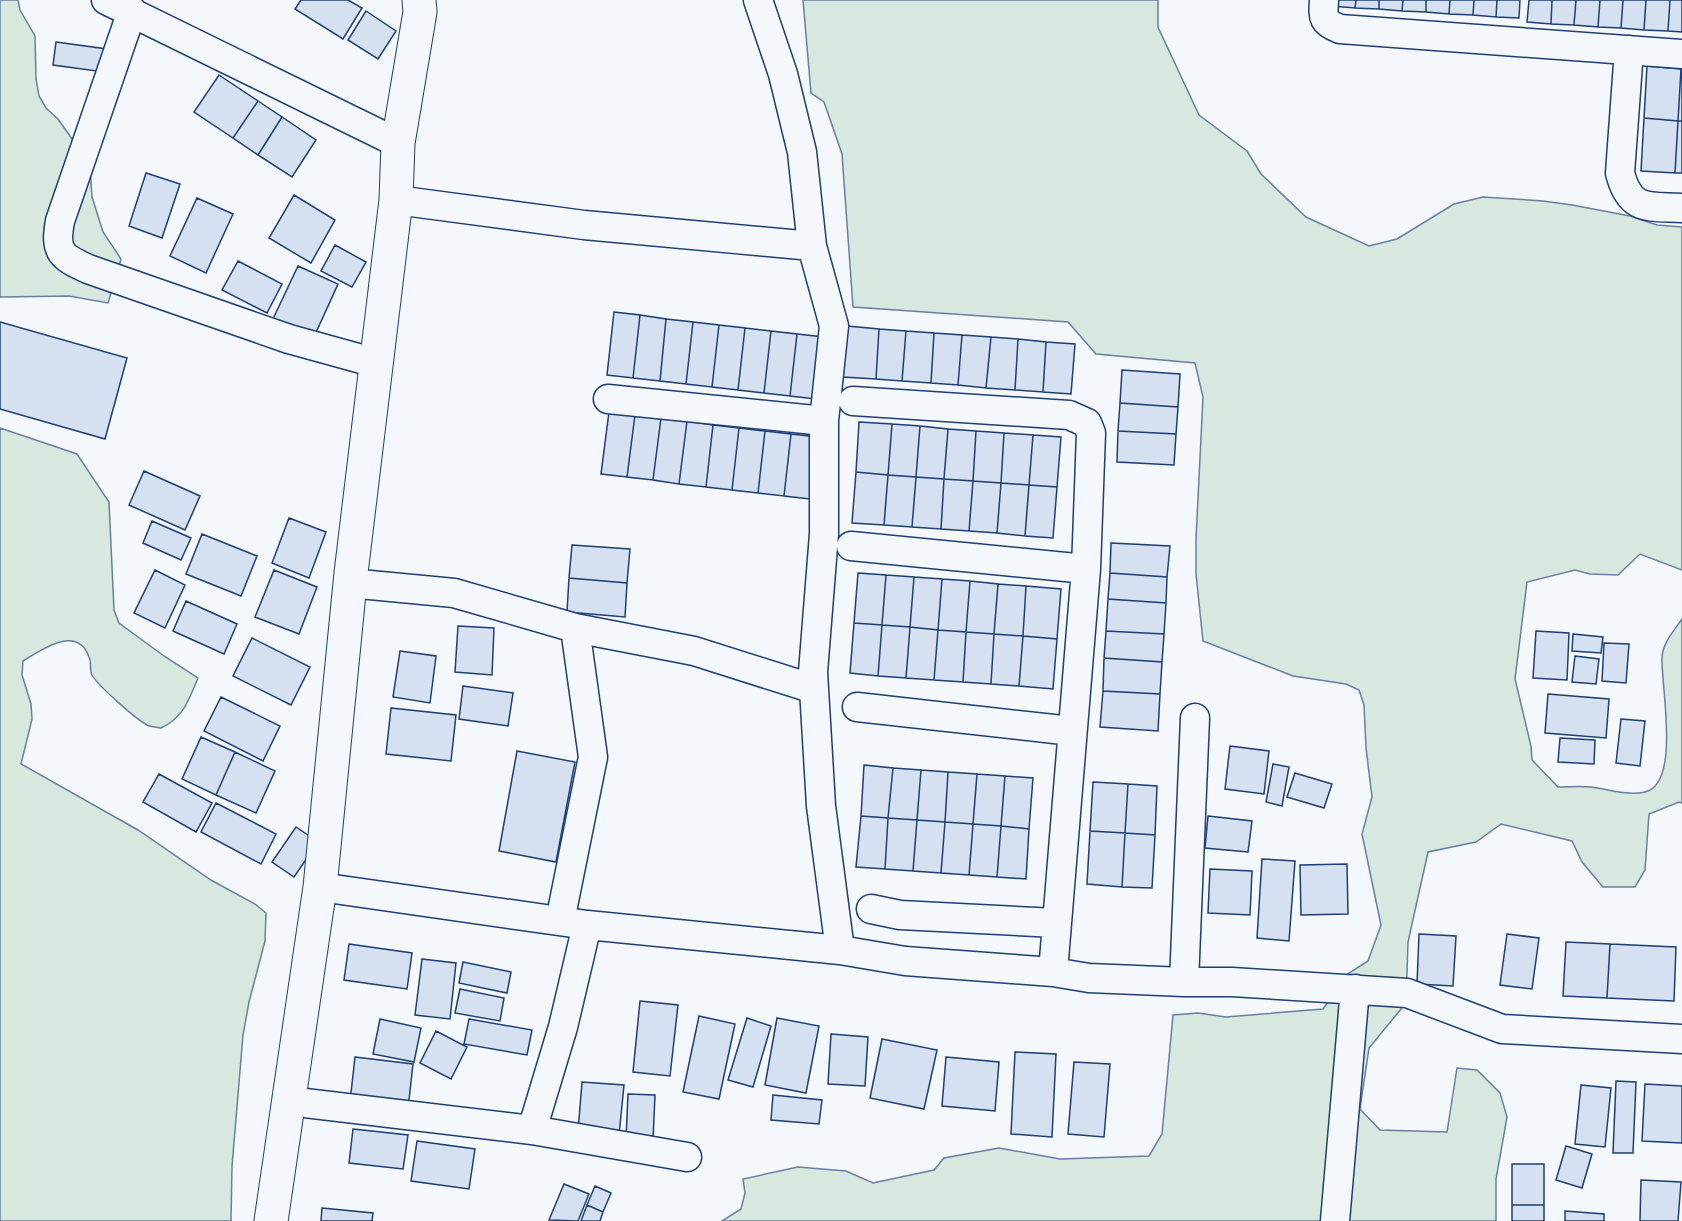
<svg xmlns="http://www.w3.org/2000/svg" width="1682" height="1221" viewBox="0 0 1682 1221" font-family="'Crimson Pro',serif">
<rect width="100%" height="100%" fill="#f4f7fb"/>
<path fill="#d7e8df" stroke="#687fa3" stroke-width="1.5" d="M0,0H18L20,10L35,36L36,79L39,96L46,108L58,119L84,156L90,168L92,197L103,232L121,259L108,303L69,296L0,297Z
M803,0H1158V27L1199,115L1247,151L1261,174L1306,217L1369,246L1397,239L1454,204L1483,197L1543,201L1572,205L1630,216L1657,225L1682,227V570L1640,554L1618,575L1590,574L1575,570L1527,582L1515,679L1531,746L1532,760L1558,787C1569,787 1580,786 1591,787C1608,789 1627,796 1645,792C1681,784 1661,685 1662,659C1662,643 1674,631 1682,619V803L1679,802L1649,814L1645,870L1635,887H1603L1582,862L1572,841L1501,824L1476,842L1428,852L1408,942L1406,1003L1369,1048L1360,1109L1380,1130L1447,1132L1457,1068L1477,1070L1500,1093L1507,1117L1496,1179V1221H722L741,1209L745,1193L743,1179L798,1167L846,1171L873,1183L934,1170L944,1158L999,1148L1060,1159L1149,1156L1162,1134L1173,1015L1198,1013L1226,1017L1323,1009L1346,975L1368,961L1381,925L1362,834L1372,797L1366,748L1364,705L1359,690L1346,684L1293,676L1203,641L1196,574V539L1203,397L1195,363L1096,354L1068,322L853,307L842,154L824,102L811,93Z
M0,428L77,454L109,502L114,610L119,623L164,656L198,678C188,701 184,717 161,728C157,727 151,727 147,725C136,719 98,686 92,675C89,669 92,663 89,657C77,624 41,650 23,661L22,675L31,704L32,719L21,764L138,830L211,880L255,904L266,913L265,941L249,1002L243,1035L232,1166L231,1221H0Z"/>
<path fill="#d5e0f0" stroke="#1d3f73" stroke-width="1.5" d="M301,0H348L362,8L343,39L295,9Z
M1332,0H1356L1355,8L1332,6Z
M1356,0H1379V9L1355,8Z
M1379,0H1403L1402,11L1379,9Z
M1403,0H1426V12L1402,11Z
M1426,0H1450L1449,14L1426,12Z
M1450,0H1474L1473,15L1449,14Z
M1474,0H1497L1496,17L1473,15Z
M1497,0H1520L1519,18L1496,17Z
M1529,0H1552L1551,24L1527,22Z
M1552,0H1576L1574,25L1551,24Z
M1576,0H1600L1598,27L1574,25Z
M1600,0H1623L1621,28L1598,27Z
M1623,0H1646L1644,30L1621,28Z
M1646,0H1670L1668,31L1644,30Z
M1670,0H1682V32L1668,31Z
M366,11L396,31L378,59L348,40Z
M56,42L107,49L104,72L53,65Z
M1647,66L1681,69L1678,121L1644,118Z
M1681,69H1682V121H1678Z
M219,75L258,101L233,138L194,112Z
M258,101L282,117L258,155L233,138Z
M282,117L316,140L292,177L258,155Z
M1644,118L1678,121L1675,173L1641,171Z
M1678,121H1682V173H1675Z
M146,173L180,184L162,238L129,226Z
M294,195L335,220L311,263L269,238Z
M197,198L233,214L206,273L170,256Z
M335,245L366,262L352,287L321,271Z
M238,261L282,284L267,313L222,290Z
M298,266L338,284L313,339L272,321Z
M614,312L640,315L633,378L607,375Z
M640,315L666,319L660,381L633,378Z
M666,319L693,322L686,384L660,381Z
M0,322L127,358L105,439L0,409Z
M693,322L719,325L712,387L686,384Z
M719,325L745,328L738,390L712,387Z
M847,326L879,329L876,379L843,377Z
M745,328L771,331L764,393L738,390Z
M879,329L906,331L902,381L876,379Z
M771,331L797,334L790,396L764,393Z
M906,331L934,333L931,383L902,381Z
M934,333L962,335L958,385L931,383Z
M797,334L824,337L816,399L790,396Z
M962,335L991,337L986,388L958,385Z
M991,337L1018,339L1015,390L986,388Z
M1018,339L1046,342L1043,392L1015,390Z
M1046,342L1075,344L1071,394L1043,392Z
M1122,370L1180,374L1178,407L1120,403Z
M1120,403L1178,407L1176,434L1118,431Z
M609,412L635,415L627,477L601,474Z
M635,415L661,418L653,480L627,477Z
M661,418L687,421L679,484L653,480Z
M687,421L713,425L706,487L679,484Z
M859,422L892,424L888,475L856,472Z
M892,424L920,426L916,477L888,475Z
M713,425L739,428L732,490L706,487Z
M920,426L948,429L944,479L916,477Z
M739,428L765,431L758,493L732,490Z
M948,429L976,431L973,481L944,479Z
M765,431L791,434L784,496L758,493Z
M976,431L1004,433L1001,483L973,481Z
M1118,431L1176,434L1174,465L1117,462Z
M1004,433L1033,435L1029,485L1001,483Z
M791,434L818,437L810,499L784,496Z
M1033,435L1061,437L1057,487L1029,485Z
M144,471L200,496L185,530L129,505Z
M856,472L888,475L884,525L852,523Z
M888,475L916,477L912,527L884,525Z
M916,477L944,479L941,529L912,527Z
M944,479L973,481L969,531L941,529Z
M973,481L1001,483L997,533L969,531Z
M1001,483L1029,485L1025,536L997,533Z
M1029,485L1057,487L1053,538L1025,536Z
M289,518L326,532L309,578L272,563Z
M152,521L191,538L181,560L143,543Z
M202,534L257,556L241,596L186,574Z
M1111,543L1170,546L1167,577L1110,573Z
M572,545L630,549L627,583L569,578Z
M155,570L185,585L165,628L134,613Z
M274,570L317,587L299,634L255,617Z
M858,573L886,575L882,625L854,623Z
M1110,573L1167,577L1166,603L1108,599Z
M886,575L914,577L910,627L882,625Z
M914,577L942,579L938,630L910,627Z
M569,578L627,583L625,617L567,612Z
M942,579L970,581L966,632L938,630Z
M970,581L998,584L994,634L966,632Z
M998,584L1026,586L1023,636L994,634Z
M1026,586L1061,589L1057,639L1023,636Z
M1108,599L1166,603L1164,634L1106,631Z
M186,601L237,624L224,654L173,631Z
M854,623L882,625L878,676L850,673Z
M882,625L910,627L906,678L878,676Z
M458,626L494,628L492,675L455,672Z
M910,627L938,630L934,680L906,678Z
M938,630L966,632L963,682L934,680Z
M1106,631L1164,634L1162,662L1104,658Z
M1536,631L1569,633L1567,680L1533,678Z
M966,632L994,634L991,684L963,682Z
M994,634L1023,636L1019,686L991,684Z
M1573,634L1603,637L1601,653L1572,651Z
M1023,636L1057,639L1053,689L1019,686Z
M252,638L310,667L291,705L233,676Z
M1604,643L1629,644L1626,683L1602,681Z
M400,651L436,656L430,703L393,697Z
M1575,656L1599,659L1596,684L1572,682Z
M1104,658L1162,662L1160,694L1103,691Z
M463,686L513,693L508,726L459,719Z
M1103,691L1160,694L1158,731L1100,727Z
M1548,694L1609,699L1606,738L1545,733Z
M221,697L280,726L263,761L204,731Z
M391,708L456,715L451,761L386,754Z
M1621,719L1645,721L1640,766L1616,763Z
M201,737L235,752L216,795L182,779Z
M1560,738L1595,740L1594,764L1558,762Z
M1230,746L1269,751L1264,794L1225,789Z
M517,751L575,762L556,862L499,851Z
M235,752L275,771L256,813L216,795Z
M1273,764L1289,767L1282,806L1266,802Z
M864,765L893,768L888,818L861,816Z
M893,768L921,770L917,820L888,818Z
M921,770L948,772L945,822L917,820Z
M948,772L977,774L973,824L945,822Z
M1295,773L1332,784L1324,808L1287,797Z
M159,774L212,803L196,832L143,802Z
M977,774L1005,776L1001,826L973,824Z
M1005,776L1033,778L1029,829L1001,826Z
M1093,782L1128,784L1125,833L1090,831Z
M1128,784L1157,786L1155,835L1125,833Z
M216,803L276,834L261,864L201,832Z
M861,816L888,818L885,869L856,867Z
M1208,816L1252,821L1248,852L1205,848Z
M888,818L917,820L913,871L885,869Z
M917,820L945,822L941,873L913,871Z
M945,822L973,824L969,875L941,873Z
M973,824L1001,826L997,877L969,875Z
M1001,826L1029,829L1026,879L997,877Z
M296,827L318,842L294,877L272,862Z
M1090,831L1125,833L1122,887L1087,884Z
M1125,833L1155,835L1152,888L1122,887Z
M1262,859L1295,861L1289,941L1257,938Z
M1347,864L1348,914L1301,915L1300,865Z
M1210,869L1252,871L1250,915L1208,913Z
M1419,934L1456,936L1453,986L1417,984Z
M1507,934L1539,938L1532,989L1500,985Z
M1566,942L1610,944L1607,998L1563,996Z
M349,944L412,953L407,989L344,980Z
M1610,944L1676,947L1674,1001L1607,998Z
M422,959L456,963L450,1019L415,1015Z
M463,962L511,972L507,993L459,983Z
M460,989L504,998L500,1021L455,1013Z
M640,1001L678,1005L670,1076L633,1072Z
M699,1016L735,1024L719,1099L683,1092Z
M747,1018L771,1026L753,1087L728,1080Z
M777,1018L819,1026L806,1093L765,1085Z
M380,1019L421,1028L414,1062L373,1054Z
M469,1019L532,1030L527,1055L464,1044Z
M436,1031L467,1047L451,1079L420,1063Z
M831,1034L868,1037L865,1086L828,1084Z
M882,1039L937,1050L924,1109L870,1098Z
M1015,1052L1056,1054L1052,1137L1011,1134Z
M355,1057L413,1064L408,1109L350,1102Z
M946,1057L999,1062L995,1111L942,1106Z
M1074,1062L1110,1064L1104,1137L1068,1134Z
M1616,1081L1636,1082L1633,1153H1613Z
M582,1082L624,1085L619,1135L578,1132Z
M1645,1084L1682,1086V1143L1642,1141Z
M1581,1085L1611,1088L1605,1147L1575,1144Z
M628,1094L655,1095L653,1140L626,1139Z
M773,1095L822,1100L819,1124L771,1120Z
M353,1129L408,1135L403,1169L349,1163Z
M417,1141L475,1149L469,1189L411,1181Z
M1566,1146L1592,1154L1582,1188L1556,1180Z
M1512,1164H1544V1205H1512Z
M1641,1180L1681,1182L1678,1221H1640Z
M564,1184L589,1194L578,1221L549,1220Z
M595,1186L611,1193L603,1212L587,1205Z
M587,1205L603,1212L600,1221H581Z
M1512,1205H1544V1221H1512Z
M322,1208L373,1213L372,1221H321Z
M1565,1211L1604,1214V1221H1565Z"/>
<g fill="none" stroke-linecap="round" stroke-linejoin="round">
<defs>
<path id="minor" d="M106,0L398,143
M758,0L783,74L802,152L812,246L834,326L824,421V534L813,672L821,806L840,950
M1324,0C1323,18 1322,22 1340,29L1682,54
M132,11L60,221C54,253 62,257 88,269L289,339L376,363
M1629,50L1620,173C1630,212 1648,206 1682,208
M396,200L584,225L812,246
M608,399L824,421
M853,401L1069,415L1087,423L1091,433L1086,569L1053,972
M851,546L1086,569
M349,583L454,593L575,628L694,651L814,689
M857,707L1072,731
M320,887L587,925L840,950L905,961L1053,972L1089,978L1184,982H1232L1407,993L1502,1029L1682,1039
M871,909L900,915L1056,923
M560,921L593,757L575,628
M1184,982L1195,718
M288,1101L532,1130L687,1157
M532,1130L563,1027L587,925
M1335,1221L1355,989"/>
<path id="secondary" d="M271,1221L320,887L351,573L396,200L398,143L420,12L419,0"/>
</defs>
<use href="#minor" stroke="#1d3f73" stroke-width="31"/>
<use href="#secondary" stroke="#1d3f73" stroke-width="35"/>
<use href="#minor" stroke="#f4f7fb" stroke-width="28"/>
<use href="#secondary" stroke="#f4f7fb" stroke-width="33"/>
</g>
</svg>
